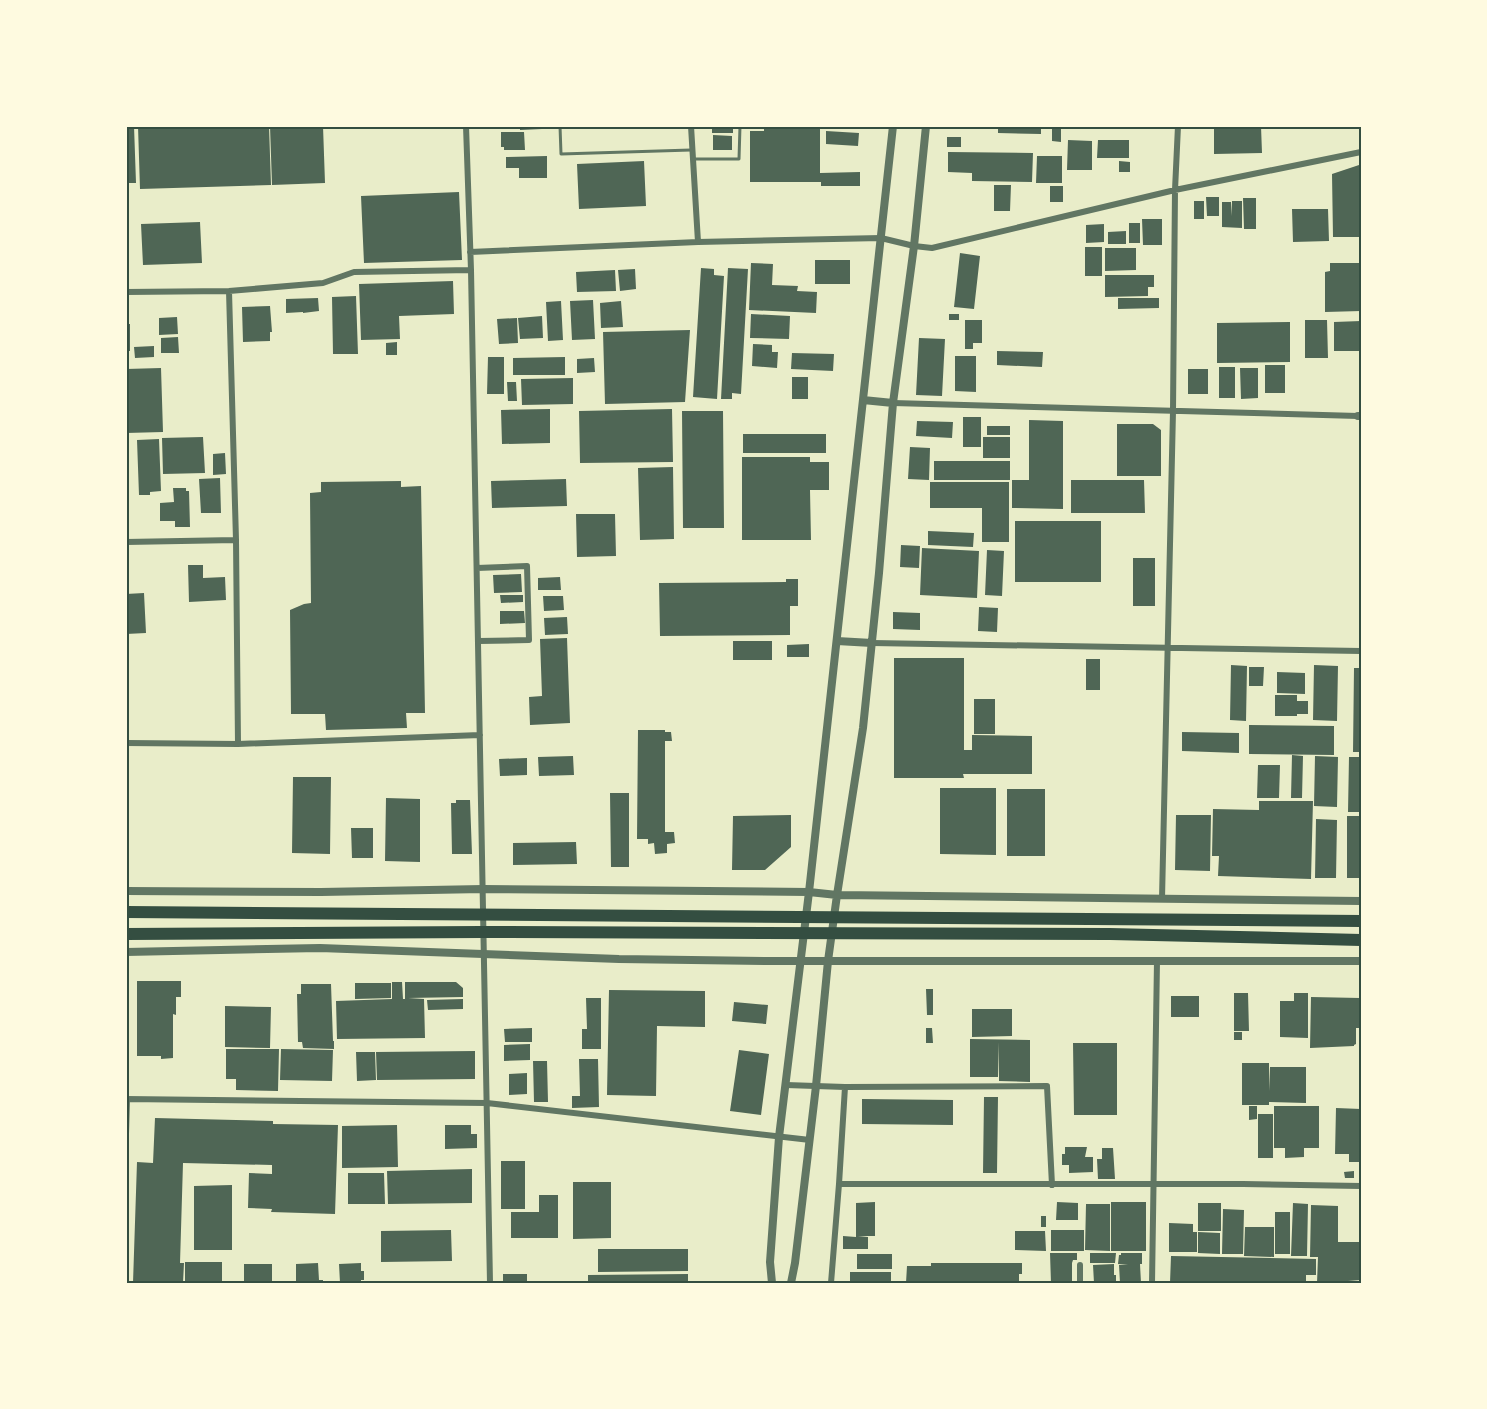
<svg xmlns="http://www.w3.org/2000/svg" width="1487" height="1409" viewBox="0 0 1487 1409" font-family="Karla,sans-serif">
<rect width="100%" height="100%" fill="#e9edc9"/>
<path fill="#4f6655" d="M126,126H134L136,183H126Z
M138,126H269L271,185L140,189Z
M270,126H323L325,183L272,185Z
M520,126H542V129L520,130Z
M712,126H733V133H712Z
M764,126H820V173L860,172V186H821V182H750V131H764Z
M998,126H1041V134L998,133Z
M1052,126H1061V142L1052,141Z
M1214,126H1261L1262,153L1214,154Z
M826,131L859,133L858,146L826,144Z
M501,132H524L525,150H504V147H501Z
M713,135L732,136V150H713Z
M947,137H961V147H947Z
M1068,140L1092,141V170H1067Z
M1098,140H1129V158H1097Z
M948,152L1033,153L1032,182L972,181V173L948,172Z
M547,156V178H519V168H506V157Z
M1037,156H1062V183H1036Z
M644,161L646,206L579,209L577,164Z
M1119,161L1130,162V172H1119Z
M1359,165L1360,237H1333L1332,174Z
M994,185H1011L1010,211H994Z
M1050,186H1063V202H1050Z
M459,192L462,260L364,263L361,196Z
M1206,197H1219V216H1207Z
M1243,198H1256V229H1244Z
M1194,201H1204V219H1194Z
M1232,201H1242V228L1222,227V202H1231L1232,216Z
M1292,209H1328L1329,241L1293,242Z
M1142,219H1162V245H1143Z
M200,222L202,263L143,265L141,224Z
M1129,223H1140V243H1129Z
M1104,224V242L1086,243V225Z
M1126,231V244H1108V232Z
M1085,247H1102V276H1085Z
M1105,248H1136V270L1105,271Z
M960,253L980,256L974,309L954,307Z
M815,260H850V284H815Z
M751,263L773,264L772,285L798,286L797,291L817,292L816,313L749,310Z
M1330,263H1361V311L1325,312V272L1330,271Z
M701,268L714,269V275L724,276L717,399L693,397Z
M728,268L748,269L741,394L732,393V399H721Z
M635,269L636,289L620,291L618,270Z
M615,270L616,291L577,292L576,272Z
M1105,275H1154V287H1148V296L1105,297Z
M453,281L454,314L399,316L400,339L361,340L359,284Z
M356,296L358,354H333L332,297Z
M318,298L319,311L303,313V312L286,313V299Z
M1118,298H1159V308L1118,309Z
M593,300L595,339L572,340L570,301Z
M561,301L563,340L548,341L546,302Z
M621,301L623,327L601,328L600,303Z
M270,306L272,332H270V341L243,342L242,307Z
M751,314L790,316L789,339L750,338Z
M949,314H959V320H949Z
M542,316L543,338L520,339L518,318Z
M177,317L178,334L159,335V318Z
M517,318L518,343L499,344L497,319Z
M965,320H982V343H973V349H965Z
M1305,320H1327L1328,358H1305Z
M1361,321V351H1334V322Z
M1290,322V362L1217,363V323Z
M126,324H130V351H126Z
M690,330L685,402L605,404L603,332Z
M178,337L179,353H161V338Z
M919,338L945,339L942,396L916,395Z
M397,342V355H386V343Z
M753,344L772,345V352H778L777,368L752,366Z
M154,346V357L135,358L134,347Z
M997,351L1043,352L1042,367L997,365Z
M792,353L834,354L833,371L791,369Z
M955,356H976V392L955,391Z
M488,357H504V394H487Z
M565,357V375H513V358Z
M594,358L595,372L577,373V359Z
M1265,365H1285V393H1265Z
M1219,367H1235V398H1219Z
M161,368L163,432L126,433V369Z
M1240,368H1258V398L1241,399Z
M1188,369H1208V394H1188Z
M792,377H808V399H792Z
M573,378V404L522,405L521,379Z
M507,382H516L517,401H508Z
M550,409V443L502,444L501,410Z
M672,409L673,462L580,463L579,411Z
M682,411H723L724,528H683Z
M963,417H981V447H963Z
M1029,420L1063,421V509L1012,508V480H1029Z
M917,421L953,422L952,438L916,436Z
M1117,424H1153L1161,430V476H1117Z
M987,426H1010V435H987Z
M743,434H826V453H743Z
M203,437L205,473L163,474L162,438Z
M983,437H1010V458H983Z
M159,439L161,491L150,492V495H139L137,440Z
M910,447L930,448L929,480L908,479Z
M225,453L226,474L213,475V454Z
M742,457H810V462H829V490H810L811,540H742Z
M934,461H1010V480H934Z
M673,467L674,539L640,540L638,468Z
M220,478L221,513H201L199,479Z
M566,479L567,506L492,508L491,481Z
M1071,480H1144L1145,513H1071Z
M401,481V487L421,486L425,713H406L407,728L326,730L325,714H291L290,610L304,604L311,603L310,493L321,492V482Z
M930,482H1009V542H982V508H930Z
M173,488H186V491H189L190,527H175V521H160V503L174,502Z
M576,514H615L616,556L577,557Z
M1015,521H1101V582H1015Z
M928,531L974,533L973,547L928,545Z
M901,545L920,546L919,568L900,567Z
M922,548L979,551L977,598L920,595Z
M987,550L1004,551L1002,596L985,595Z
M1133,558H1155V606H1133Z
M188,565H203V578L225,577L226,600L189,602Z
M521,574L522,592L494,593L493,575Z
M560,577L561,590H538V578Z
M786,579H798V606H790V635L660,636L659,583L786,582Z
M144,593L146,633L126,634V594Z
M500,595H523V602L501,603Z
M543,596H563L564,610L544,611Z
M979,607L998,608L997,632L978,631Z
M500,611H524L525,623L500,624Z
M893,612L920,613V630L893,629Z
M567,617L568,634L545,635L544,618Z
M567,638L570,723L530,725L529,697L542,696L540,639Z
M733,641H772V660H733Z
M809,644V657H787V645Z
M894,658H964V750H972V735L1032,736V774H963L964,778H894Z
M1086,659H1100V690H1086Z
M1231,665L1247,666L1246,721L1230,720Z
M1314,665L1338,666L1337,721L1313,720Z
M1249,667H1264L1263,686H1249Z
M1354,668H1361V752H1353Z
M1277,672L1305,673V694L1277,693Z
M1275,695H1297V701H1308V714H1297V716H1275Z
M974,699H995V734H974Z
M1249,725L1334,726V755L1249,754Z
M638,730H665V732H671L672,741H665V832H674L675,843L667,844V853L655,854L654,843L648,844V839H637Z
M1182,732L1239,733V753L1182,751Z
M1292,755L1303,756L1302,798H1291Z
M573,756L574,775L539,776L538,757Z
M1315,756L1338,757L1337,807L1314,806Z
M1349,757H1360L1359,812H1348Z
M527,758V775L500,776L499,759Z
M1258,765H1280L1279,798H1257Z
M293,777H331L330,854L292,853Z
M940,788H996V855L940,854Z
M1007,789H1045V856H1007Z
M610,793H629V867H611Z
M386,798L420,799V862L385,861Z
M456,800H470L472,854H452L451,803H456Z
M1259,801H1313L1311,879L1218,876L1219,856H1212L1213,809L1259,810Z
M791,815V847L765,870H732L733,816Z
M1176,815H1211L1210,871L1175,870Z
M1347,816H1359V878H1347Z
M1316,819L1337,820L1336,878H1315Z
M351,828H373V858H352Z
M576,842L577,864L513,865V843Z
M137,981H181V997H176V1015L173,1014V1058L161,1059V1056H137Z
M392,982H402L403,999H405V982H456L463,988V997L408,998L424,999L425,1038L337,1039L336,1001L392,999Z
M355,983H391V998L355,999Z
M301,984H331L333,1041H334V1049L303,1048L302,1042H298L297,994H301Z
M926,989H933V1015H927Z
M609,990L705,991V1027L657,1026L656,1096L607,1095Z
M1234,993H1248L1249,1031H1234Z
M1294,993H1308V1038L1280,1037V1001H1294Z
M1171,996H1199V1017H1171Z
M1311,997L1360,998V1028H1356V1044L1354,1045V1046L1310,1048Z
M586,998H601V1049H582V1029H587Z
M463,999V1009L428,1010L427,1000Z
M734,1002L768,1005L766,1024L732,1021Z
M225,1006L271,1007L270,1048L225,1047Z
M972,1009H1012V1036L972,1037Z
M532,1028V1042H505L504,1029Z
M926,1028H932L933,1043H926Z
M1234,1032H1242V1040H1234Z
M970,1039L1030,1040V1082L999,1081V1042L998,1077H970Z
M1073,1043H1117V1115H1074Z
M530,1044V1060L504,1061V1045Z
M226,1049H279L278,1091L236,1090V1079H226Z
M281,1049L333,1050L332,1081L280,1080Z
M739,1050L769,1054L761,1115L730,1111Z
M475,1051V1079L377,1080L376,1052Z
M356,1052H375L376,1080L357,1081Z
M579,1059H598L599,1107L572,1108V1096H580Z
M533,1061H547L548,1102H534Z
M1242,1063H1269V1091L1270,1067H1306V1103L1269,1102V1105H1242Z
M527,1073V1094L509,1095V1074Z
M984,1097H998L997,1173H983Z
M862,1099L953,1100V1125L862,1124Z
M1249,1106H1257V1119L1249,1120Z
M1274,1106H1319V1148H1304V1157L1285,1158V1148H1274Z
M1336,1108L1361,1109V1162H1349V1154H1335Z
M1258,1114H1273V1158H1258Z
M155,1118L273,1121V1124L338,1125L335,1214L271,1212L272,1209L248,1208L249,1173L272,1174V1165L183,1163L180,1263H184L183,1283H133L137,1162L153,1163Z
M397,1125L398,1167L342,1168V1126Z
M445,1125H471V1134H477V1148L445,1149Z
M1065,1147H1087L1085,1157H1093V1172L1069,1173V1165H1062V1154H1065Z
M1102,1148H1113L1115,1179H1098L1097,1159H1102Z
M501,1161H525V1209H501Z
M472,1169V1203L388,1204L387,1171Z
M1354,1171V1178H1345L1344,1172Z
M348,1173H384L385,1204H348Z
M573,1182H611V1238L573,1239Z
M232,1185V1250H194V1186Z
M539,1195H558V1238H511V1212H539Z
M875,1202V1236H858L868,1237V1249H843V1236L856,1237V1203Z
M1057,1202L1078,1203V1220H1056Z
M1111,1202H1146V1251H1111Z
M1198,1203H1221V1231H1198Z
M1293,1203L1308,1204L1307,1256H1291Z
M1086,1204H1110V1251L1085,1250Z
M1311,1205L1338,1206V1242H1361V1280L1348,1281H1361V1283H1317L1318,1257H1310Z
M1223,1209L1244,1210L1243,1254H1222Z
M1275,1212H1290V1254H1275Z
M1041,1216H1046V1227H1041Z
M1169,1223L1193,1224V1232H1197V1252H1169Z
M1245,1227H1274V1257L1244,1256Z
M451,1230L452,1261L381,1262V1231Z
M1051,1230H1084V1251H1051Z
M1015,1231H1045L1046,1251L1015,1250Z
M1198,1232L1220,1233V1254L1198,1253Z
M598,1249H688V1271L598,1272Z
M1050,1253H1077V1260H1073L1072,1263V1283H1051Z
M1090,1253H1116L1115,1263H1090Z
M1121,1253H1142V1264H1140L1141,1283H1120L1119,1265H1128L1118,1264L1119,1255H1121Z
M857,1254H892V1269H857Z
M1171,1256L1316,1259V1275H1306V1283H1170Z
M185,1262H222V1283H185Z
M318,1263L319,1280H323V1283H296V1264Z
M361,1263V1271H364V1280H361V1283H340L339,1264Z
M931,1263H1022V1274H1019V1283H946V1281H937V1283H906L907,1266H931Z
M244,1264H272V1283H244Z
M1114,1264V1275H1116V1281H1114V1283H1094L1093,1265Z
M850,1272H891V1283H850Z
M503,1274H527V1283H503Z
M688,1274V1283H588V1275Z"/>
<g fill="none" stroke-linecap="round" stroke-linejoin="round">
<path stroke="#617663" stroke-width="3" d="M560,126L561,154L691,150
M693,159H739L740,126"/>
<path stroke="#617663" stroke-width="6" d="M466,126L471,270L490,1283
M691,126L698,242
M470,252L698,242L881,238L914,246L932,248L1175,190L1361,152
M229,291L236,540L238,744
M126,292L229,291L323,283L354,272L471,270
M893,403L1358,416
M126,542L236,540
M477,568L527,566L529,640L479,641
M872,643L1361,651
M126,743L238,744L480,735
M1162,899L1173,411L1175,190L1178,126
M786,1085L845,1087L1047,1086L1052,1185
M845,1087L839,1184H1243L1361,1186
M126,1099L487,1103L810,1140
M126,1134L127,1099
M1080,1265V1283
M831,1283L839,1184
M1152,1283L1157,961"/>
<path stroke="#617663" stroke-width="8" d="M863,400L893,403
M1358,416H1361
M837,641L872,643
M126,891L321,892L483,889L809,892L837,895L1361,901
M126,952L320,948L619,959L769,961H1361
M772,1283L770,1262L779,1137L809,892L893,126
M791,1283L795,1263L816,1086L828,961L837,895L863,728L879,573L893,403L914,246L926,126"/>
<path stroke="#344e41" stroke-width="12" d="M126,912L1361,921
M126,934L481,932L1110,934L1361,940"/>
</g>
<rect width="1487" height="1409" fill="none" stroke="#fefae0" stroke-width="255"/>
<rect x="128" y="128" width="1232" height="1154" fill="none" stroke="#344e41" stroke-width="2"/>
</svg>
